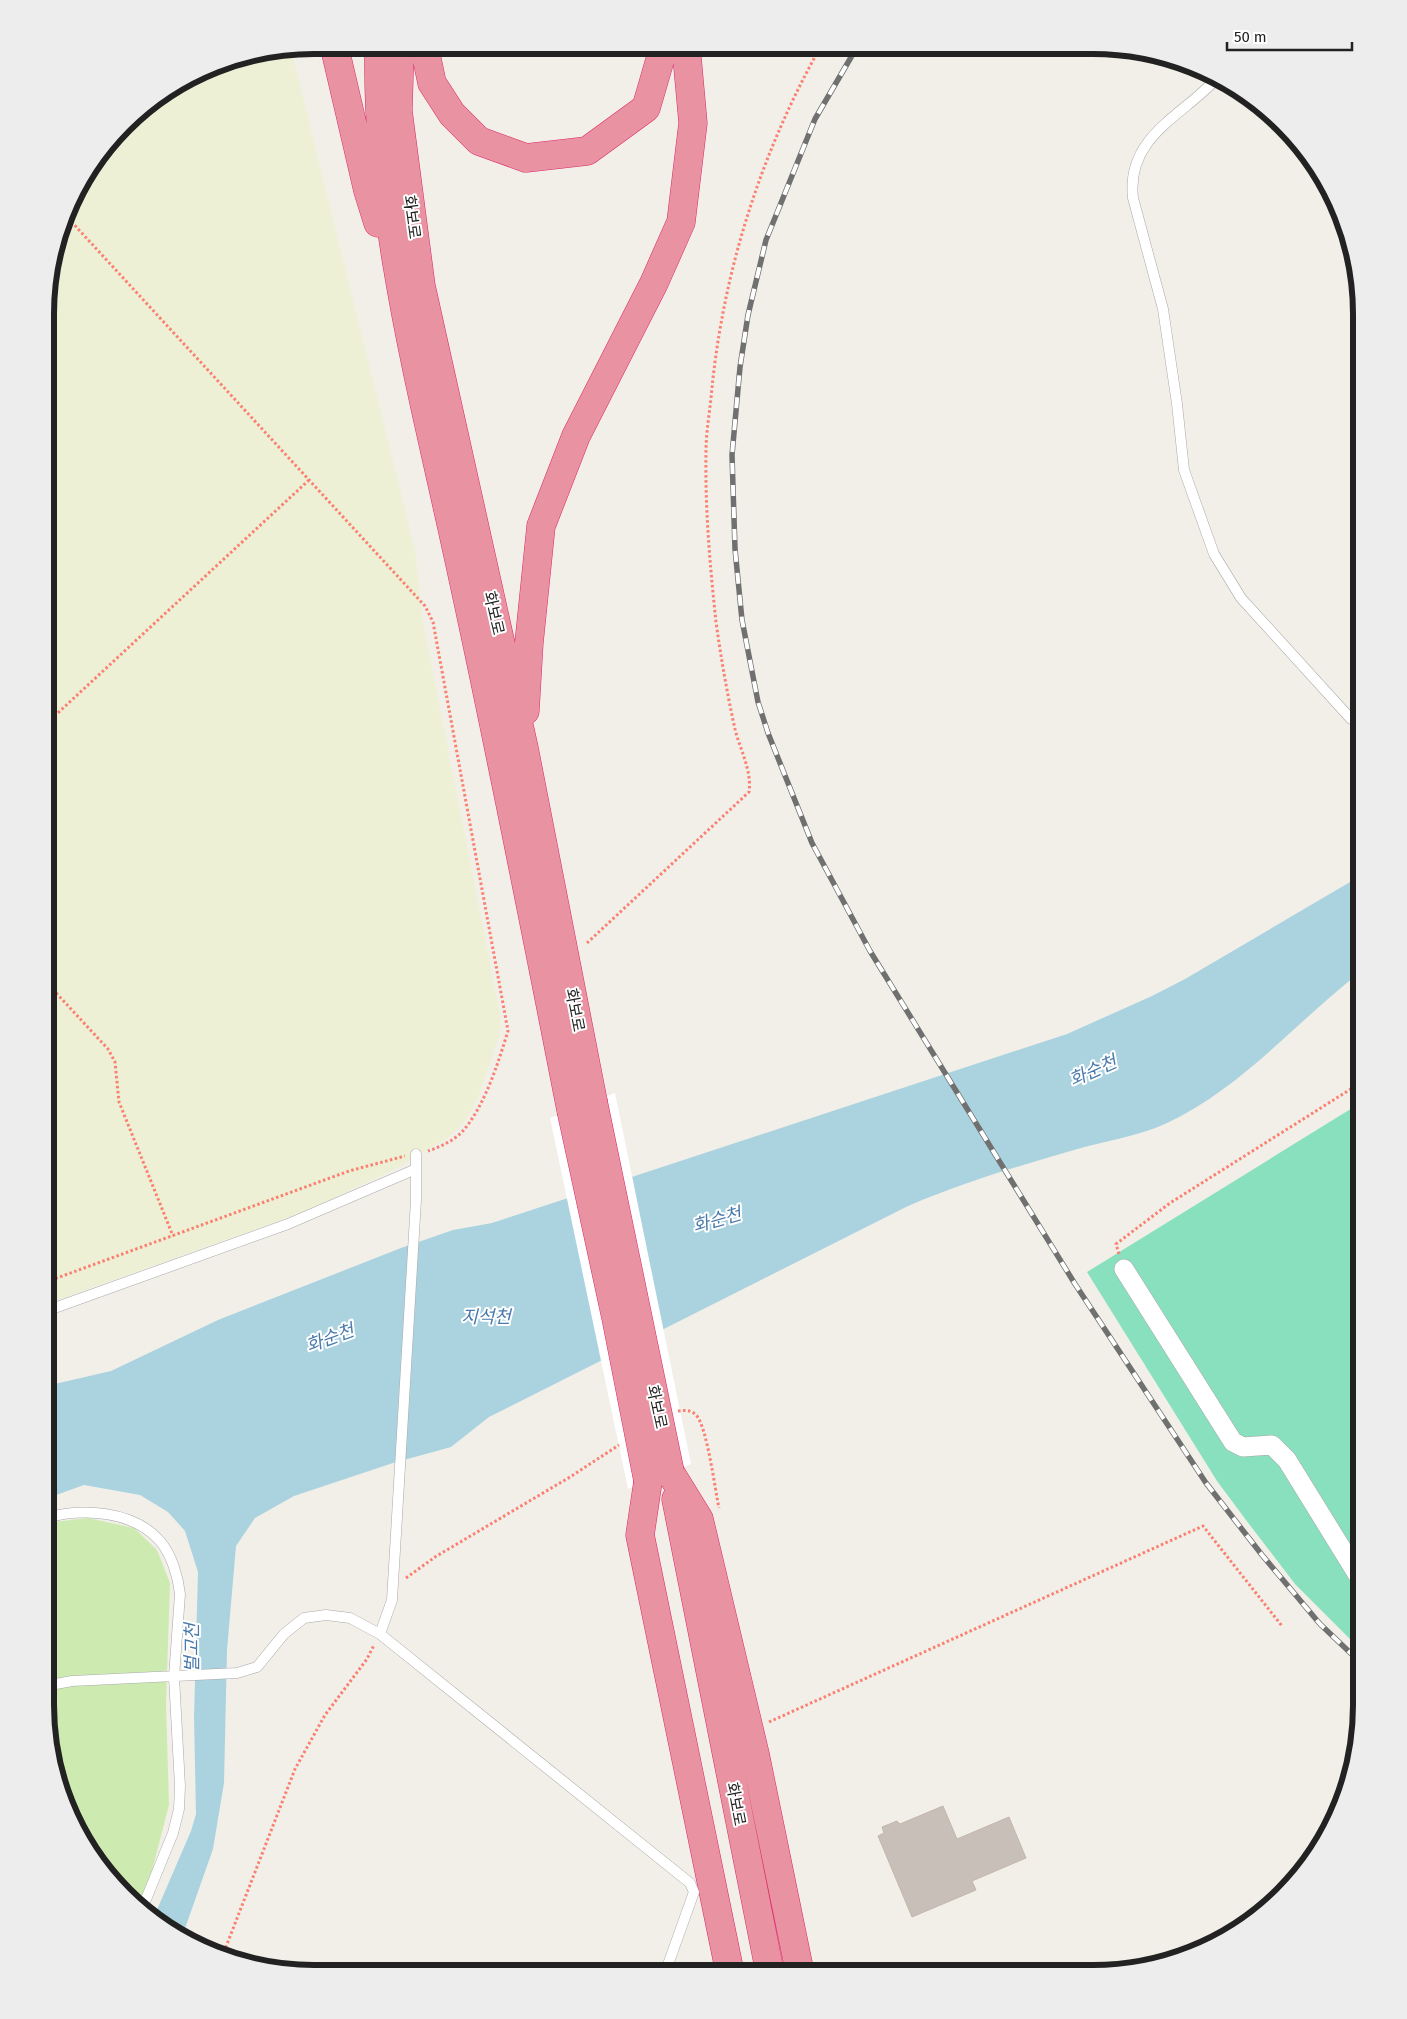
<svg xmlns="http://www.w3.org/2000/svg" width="1407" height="2019" viewBox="0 0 1407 2019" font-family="'Fira Sans','Noto Sans KR',sans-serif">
<rect width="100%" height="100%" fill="#f2efe9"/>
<path fill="#eef0d5" d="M291,49L415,550L423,622L501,1018L499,1037L478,1098L466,1120L449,1137L397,1168L309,1210L46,1304L47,278L81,180L137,111L227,59Z"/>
<path fill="#cdebb0" d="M88,1518L134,1528L157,1550L170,1583L166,1705L169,1805L142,1909L111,1882L73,1824L50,1758L45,1705V1523Z"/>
<path fill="#88e0be" d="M1362,1102L1361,1650L1295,1584L1246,1520L1217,1481L1087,1272Z"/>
<path fill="#aad3df" d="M1362,875V971C1295,1022 1244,1087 1165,1124C1136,1137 1104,1141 1074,1150C1018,1166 962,1183 908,1206L489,1417L451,1447L393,1463L294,1496L255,1518L236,1546L227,1650L224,1783L213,1849L182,1937L164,1929L153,1919L191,1831L196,1814L194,1717L198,1572L185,1531L168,1512L140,1495L84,1485L45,1499L46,1386L111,1371L218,1320L401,1248L453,1230L492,1223L1067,1034L1152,996L1185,979Z"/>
<path fill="#fff" d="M615,1093L691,1464L628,1489L550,1118Z"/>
<path fill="#c7bfb8" stroke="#c4b6ab" d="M943,1806L957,1839L1009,1817L1026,1858L972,1881L976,1890L912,1917L878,1836L884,1833L882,1827L897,1821L900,1824Z"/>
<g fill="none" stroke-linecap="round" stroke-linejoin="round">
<defs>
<path id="lane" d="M1217,78C1183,116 1126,136 1133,198L1163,309L1177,404L1184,470L1214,554L1241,598L1351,719
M46,1311L288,1224L416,1169
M45,1518C82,1508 133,1510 160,1541C172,1555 178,1577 180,1594L174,1677L180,1786L179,1809L173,1833L142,1909
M380,1634L392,1600L416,1200V1154
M45,1686L72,1681L237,1673L257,1667L284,1634L304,1618L326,1615L350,1618L380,1634L690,1883L694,1892L665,1973"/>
<path id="street" d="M1124,1269L1233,1442L1243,1447L1272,1445L1287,1460L1361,1580"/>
<path id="highway" d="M334,45L368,191L378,223
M379,45C375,217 423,393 459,560C499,743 535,926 571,1110
M400,45L398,111L421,286L524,748L593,1101
M424,45L432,83L452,114L479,141L526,158L587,151L646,108L664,46
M525,711L529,643L541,526L576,436L654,283L681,222L693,123L686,46
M670,1472L699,1519L755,1754L800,1973
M648,1481L640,1535L730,1973
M676,1499L770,1973"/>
</defs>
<use href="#lane" stroke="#a9a9a9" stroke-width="11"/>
<use href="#street" stroke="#a9a9a9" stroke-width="20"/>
<use href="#highway" stroke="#dc2a67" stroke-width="29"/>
<path stroke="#fa8072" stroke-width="3" stroke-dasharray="2.5 2.5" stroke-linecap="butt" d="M68,218L425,606L433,622L508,1031C498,1063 485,1106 462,1132C453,1141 440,1147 428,1151
M47,723L309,480
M587,943L749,792C752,770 740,750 735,729C727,693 721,658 716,622C710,566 705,509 706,452C706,434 709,416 711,398C722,275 760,154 821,46
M46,982L108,1049L115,1062L119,1102L173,1236
M1119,1254L1116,1244L1170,1203L1362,1082
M46,1282L349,1171L405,1156
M678,1411C685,1410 691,1410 696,1415C707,1426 715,1490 719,1508
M406,1578L435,1557L570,1477L619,1445
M769,1722L1203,1526L1282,1626
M222,1957L295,1769L325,1715L367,1659L374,1645"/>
<use href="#lane" stroke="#fff" stroke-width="10"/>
<use href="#street" stroke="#fff" stroke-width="19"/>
<use href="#highway" stroke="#e892a2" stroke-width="28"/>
<defs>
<path id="rail" d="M857,47L815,119L766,240L748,315L740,367L732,455L735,549L742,620L758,702L768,733L812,843L870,951L1075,1284L1206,1483L1262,1555L1320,1624L1361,1663"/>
</defs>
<use href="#rail" stroke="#707070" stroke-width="5.5"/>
<use href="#rail" stroke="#fff" stroke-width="4" stroke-dasharray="11" stroke-linecap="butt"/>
<defs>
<path id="highway-bridge" d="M593,1101L670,1472
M571,1110L616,1318L648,1481"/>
</defs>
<use href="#highway-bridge" stroke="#dc2a67" stroke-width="29" stroke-linecap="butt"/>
<use href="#highway-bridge" stroke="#e892a2" stroke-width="28"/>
</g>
<g text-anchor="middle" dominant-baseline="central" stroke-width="4" stroke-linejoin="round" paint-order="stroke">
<g font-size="16" fill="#222" stroke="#fff">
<text transform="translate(412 217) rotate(82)">화보로</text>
<text transform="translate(494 613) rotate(77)">화보로</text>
<text transform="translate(575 1010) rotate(79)">화보로</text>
<text transform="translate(657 1407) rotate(78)">화보로</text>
<text transform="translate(736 1804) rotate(79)">화보로</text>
</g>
<g font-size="18" font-style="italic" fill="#4a7aab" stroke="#fff">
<text transform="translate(1093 1071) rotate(-24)">화순천</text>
<text transform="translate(717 1220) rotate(-16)">화순천</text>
<text x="486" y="1317">지석천</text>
<text transform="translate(330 1338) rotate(-20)">화순천</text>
<text transform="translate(192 1648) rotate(-90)">벌고천</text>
</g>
</g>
<path d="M0 0H1407V2019H0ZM314 54H1093A260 260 0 0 1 1353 314V1705A260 260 0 0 1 1093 1965H314A260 260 0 0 1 54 1705V314A260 260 0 0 1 314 54Z" fill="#ededed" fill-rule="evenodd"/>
<path fill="none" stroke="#222" stroke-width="6" d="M314 54H1093A260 260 0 0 1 1353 314V1705A260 260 0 0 1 1093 1965H314A260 260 0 0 1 54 1705V314A260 260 0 0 1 314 54Z"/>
<path d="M1227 42v8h125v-8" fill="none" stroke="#222222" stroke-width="2.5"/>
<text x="1234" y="42" font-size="15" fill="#222222" stroke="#ffffff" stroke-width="4" paint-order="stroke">50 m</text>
</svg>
